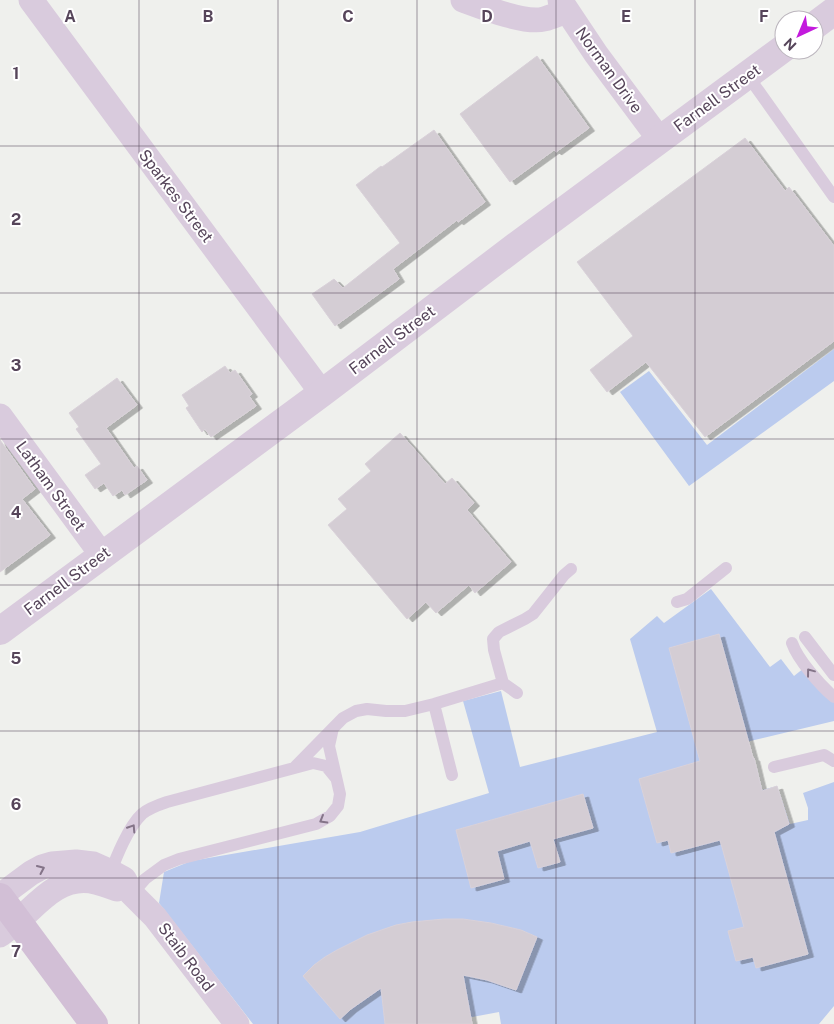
<svg xmlns="http://www.w3.org/2000/svg" width="834" height="1024" viewBox="0 0 834 1024" font-family="'Public Sans',sans-serif">
<defs>
<filter id="shadow"><feDropShadow dx="5.5" dy="3" stdDeviation="0" flood-color="#0004"/></filter>
</defs>
<rect width="100%" height="100%" fill="#eff0ed"/>
<path fill="#bbcbee" d="M834,349V381L689,486L620,392L649,371L707,445Z
M711,589L770,667L781,659L794,676L804,668L834,696V721L721,748L726,766L754,758L762,790L777,786L790,824L808,820V808L803,793L834,782V1006L819,1024H501L499,1012L435,1024H253L159,903L164,872L191,861L360,832L489,793L463,701L501,691L520,767L657,732L630,639L657,616L664,623Z"/>
<path fill="#d4cdd4" stroke="#d9d1d9" filter="url(#shadow)" d="M537,56L589,128L556,152L554,150L510,182L460,114Z
M434,130L485,202L458,222L457,220L393,269L399,279L335,326L312,294L334,279L343,288L400,243L356,185L381,166L382,167Z
M745,138L785,191L789,187L834,246V341L705,437L646,362L607,392L590,370L633,336L577,262Z
M225,366L230,373L235,370L252,394L249,396L256,406L211,437L205,429L202,432L186,408L189,406L182,395Z
M117,378L137,405L106,428L134,468L137,466L147,480L125,495L122,490L113,496L104,483L95,489L85,475L101,464L76,429L79,427L69,413Z
M400,433L445,484L452,478L474,503L467,510L511,562L475,593L469,585L436,613L426,602L407,619L328,525L347,509L338,499L371,471L365,464Z
M0,440L35,489L22,499L50,535L0,572Z
M719,634L753,758H754L762,791L777,786L789,824L774,832L808,954L756,968L753,957L736,961L728,931L744,927L720,840L671,853L668,840L657,843L639,779L700,761L669,648Z
M583,794L593,828L553,839L560,862L538,868L530,841L497,851L504,879L471,888L456,830Z
M444,919H463L491,923L521,930L537,937L516,990L487,980L463,975L472,1024H385L381,988L351,1009L340,1019L303,976L314,965L325,957L337,950L367,935L396,925L412,922Z"/>
<g fill="none" stroke-linecap="round" stroke-linejoin="round">
<path stroke="#d9cbdd" stroke-width="12" d="M748,76L834,197
M677,602L687,599L726,568
M805,637L834,675
M792,643C798,660 820,685 834,697
M517,693L503,683L494,650L493,639L499,632L525,619L533,614L564,575L571,569
M434,704L452,775
M774,767L824,755L834,761
M294,768L343,718L356,711L367,709L386,711H405L434,704L503,683
M109,876C116,858 128,827 142,814C149,808 158,805 167,802L313,763L326,766L335,777
M132,894L145,879L164,865L179,859L316,824L330,816L338,806L340,794L329,746L333,728"/>
<path stroke="#d9cbdd" stroke-width="25" d="M31,0L322,393
M463,0C482,7 525,24 544,19C552,17 560,13 567,11
M560,0L596,54L660,140
M0,416L102,555
M0,896L31,873L42,867L52,864L76,862L93,864L111,872L124,879L132,894L155,917L237,1024
M0,935C6,930 13,925 19,920C39,902 60,876 91,881C100,883 109,886 117,889"/>
<path stroke="#d9cbdd" stroke-width="28" d="M814,26L834,11
M0,631L322,393L516,246L784,48"/>
<path stroke="#d2bfd6" stroke-width="28" d="M0,897L94,1024"/>
</g>
<defs><path id="oneway-chevron" d="M-2-3.5L2.5 0L-2 3.5" fill="none" stroke-width="1.6" stroke-linecap="round" stroke-linejoin="round" transform="scale(1.25)"/></defs>
<g stroke="#847488">
<use href="#oneway-chevron" transform="translate(810 672) rotate(-127)"/>
<use href="#oneway-chevron" transform="translate(323 820) rotate(150)"/>
<use href="#oneway-chevron" transform="translate(132 828) rotate(-57)"/>
<use href="#oneway-chevron" transform="translate(41 869) rotate(-24)"/>
</g>
<path fill="none" stroke="#56455a" stroke-width="1" stroke-opacity="0.55" d="M139,0V1024M278,0V1024M417,0V1024M556,0V1024M695,0V1024M0,146H834M0,293H834M0,439H834M0,585H834M0,731H834M0,878H834"/>
<g text-anchor="middle" dominant-baseline="central" stroke-width="4" stroke-linejoin="round" paint-order="stroke">
<g font-size="16" fill="#56455a" stroke="#fff">
<text transform="translate(609 70) rotate(54)">Norman Drive</text>
<text transform="translate(717 98) rotate(-36)">Farnell Street</text>
<text transform="translate(176 196) rotate(53)">Sparkes Street</text>
<text transform="translate(392 340) rotate(-37)">Farnell Street</text>
<text transform="translate(51 486) rotate(54)">Latham Street</text>
<text transform="translate(67 581) rotate(-37)">Farnell Street</text>
<text transform="translate(186 957) rotate(53)">Staib Road</text>
</g>
</g>
<g font-size="16" text-anchor="middle" font-weight="bold" fill="#56455a" stroke="#fff" stroke-width="4" stroke-linejoin="round" paint-order="stroke">
<text x="70" y="22">A</text>
<text x="208" y="22">B</text>
<text x="348" y="22">C</text>
<text x="487" y="22">D</text>
<text x="626" y="22">E</text>
<text x="764" y="22">F</text>
<text x="16" y="79">1</text>
<text x="16" y="225">2</text>
<text x="16" y="371">3</text>
<text x="16" y="518">4</text>
<text x="16" y="664">5</text>
<text x="16" y="810">6</text>
<text x="16" y="957">7</text>
</g>
<g transform="translate(799 35) rotate(224)"><circle r="24" fill="#ffffff" stroke="#bbb5bd"/>
<path d="M0-4L9 19L0 12L-9 19Z" fill="#c31add"/>
<text y="-8" font-size="14" font-weight="bold" text-anchor="middle" fill="#56455a">N</text>
</g>
</svg>
